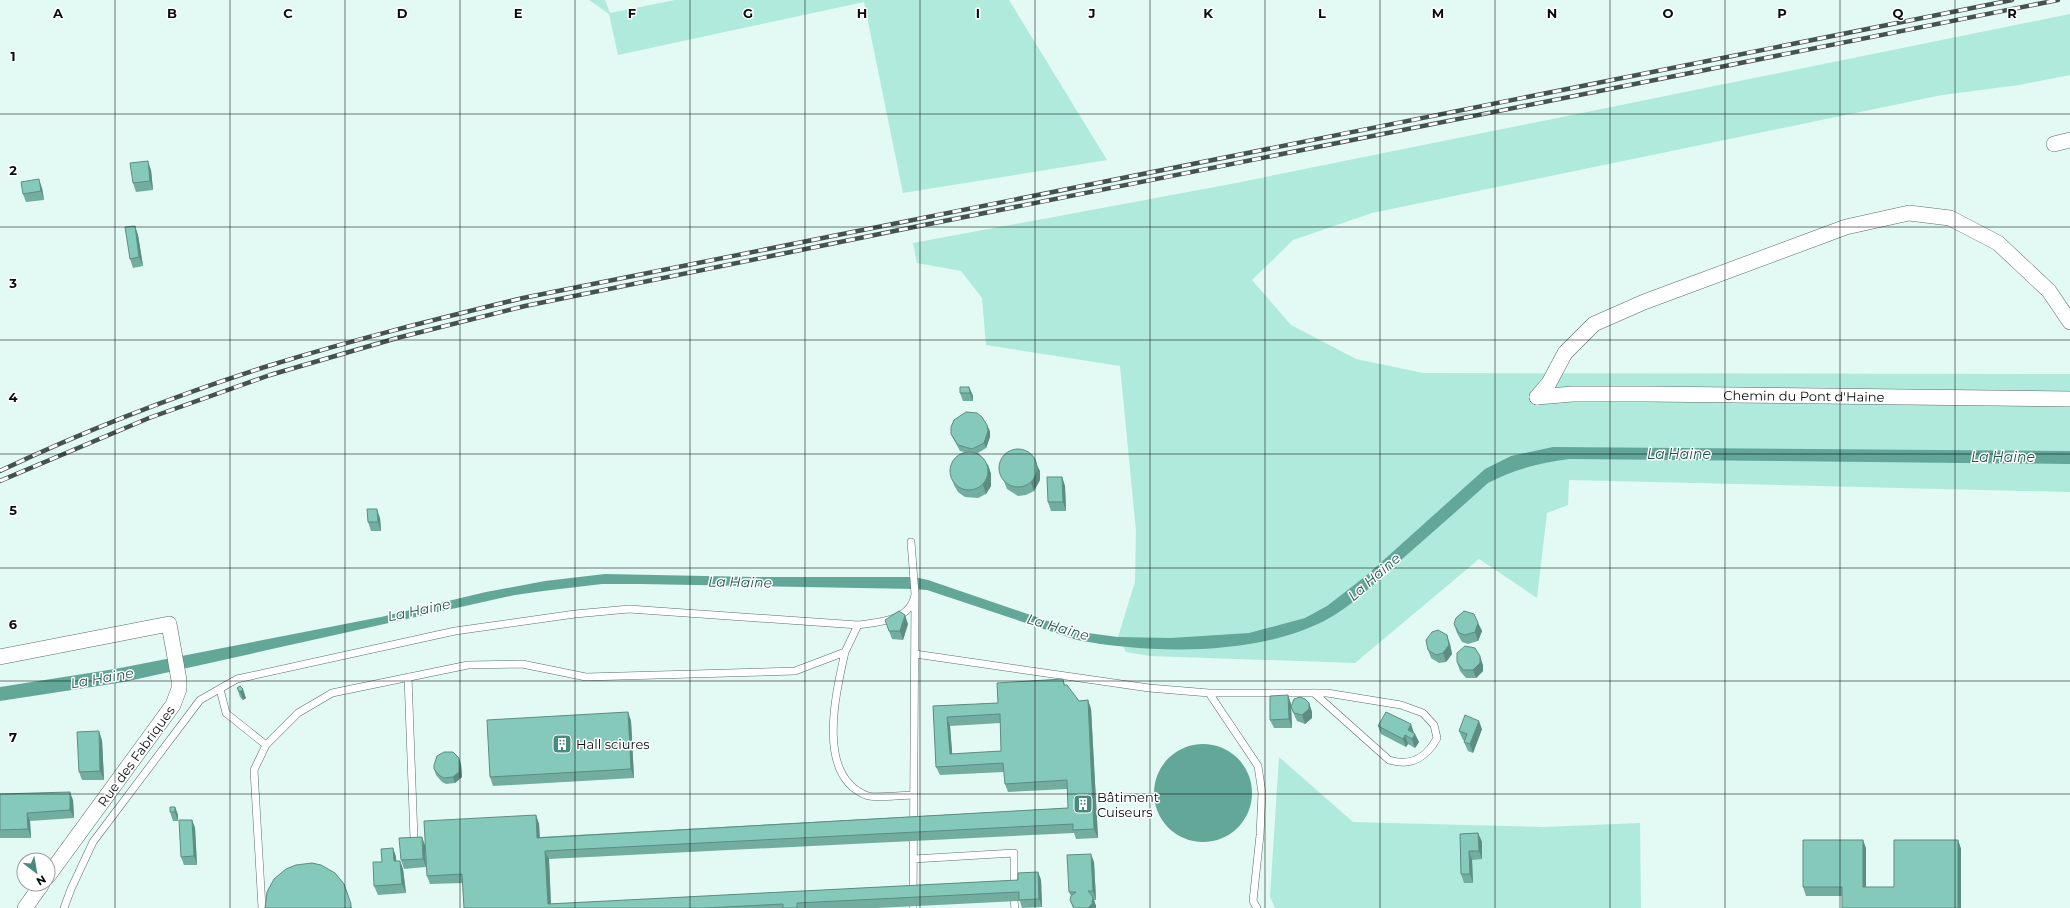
<svg xmlns="http://www.w3.org/2000/svg" width="2070" height="908" viewBox="0 0 2070 908" font-family="Montserrat,sans-serif">
<rect width="100%" height="100%" fill="#e2f9f4"/>
<path fill="#afeadc" d="M589,0H605L610,13L675,0H1009L1107,160L903,193L864,2L618,55L609,14Z
M2070,14V75L2019,85L1942,95L1372,213L1293,240L1252,280L1291,325L1356,359L1423,373L2070,374V492L1569,480L1568,505L1547,513L1537,598L1479,559L1355,663L1150,656L1126,652L1118,637L1135,582L1136,531L1120,366L986,345L982,298L961,271L917,263L913,243L1231,184Z
M1279,757L1353,822L1544,827L1640,823L1641,908H1275L1270,897Z"/>
<path fill="#63a799" d="M1553,447L2070,451V464L1569,459C1540,463 1514,469 1488,483C1457,511 1425,539 1393,567C1373,585 1348,609 1324,621C1255,656 1151,654 1077,640L927,590L915,589L640,584H602L543,591L515,595L124,682L0,701V687L115,669L381,617L486,592L545,581L605,574L755,577H914L928,580L1080,632L1118,637L1171,638L1249,633L1305,618L1327,606L1367,575L1485,469L1511,456Z
M1154 793a49 49 0 1 1 98 0a49 49 0 1 1-98 0Z"/>
<g fill="none" stroke-linecap="round" stroke-linejoin="round">
<defs>
<path id="service" d="M911,542L915,594L913,908
M845,652C836,693 815,777 868,796C875,798 904,795 914,795
M915,654L1149,688L1209,693L1258,766L1262,793L1260,835L1253,901L1257,908
M408,677L414,839
M220,689L226,713L266,745
M1209,693H1327L1401,705L1423,713L1434,725L1437,738C1427,757 1411,767 1389,760L1314,693
M913,859L1014,853V889
M1014,901L1015,908
M64,908L71,889L93,842L200,700L237,679L455,631L575,614L629,609L858,625C879,622 911,621 915,594
M262,908L254,770L266,745L298,713L332,693L468,665L522,664L586,677L795,671L845,652L858,625"/>
<g id="minor">
<path d="M2054,144L2070,140"/>
<path d="M1537,397L1549,383L1565,353L1594,324L1644,302L1846,227L1909,213L1950,218L1998,243L2049,291L2070,322"/>
<path id="s1" d="M1537,397L1573,394H1647L2070,399"/>
<path d="M0,657L169,624L179,680V689L173,705L48,876"/>
<path d="M25,908L42,884"/>
</g>
</defs>
<use href="#service" stroke="#596e69" stroke-width="8"/>
<use href="#minor" stroke="#596e69" stroke-width="16"/>
<use href="#service" stroke="#fff" stroke-width="7"/>
<use href="#minor" stroke="#fff" stroke-width="15"/>
<defs>
<path id="rail" d="M0,471C86,430 177,395 268,366C352,340 437,319 523,298L2012,0
M0,481L149,418L270,375L397,338L525,306L919,226L2058,0"/>
</defs>
<use href="#rail" stroke="#45524f" stroke-width="4.5"/>
<use href="#rail" stroke="#fff" stroke-width="3" stroke-dasharray="9" stroke-linecap="butt"/>
</g>
<path fill="#72ada0" fill-rule="evenodd" d="M151,170L153,190L136,192L133,183Z
M42,188L44,200L26,202L23,194Z
M135,226L138,235L143,266L133,268L130,259Z
M969,387L973,396V401H963L960,393Z
M990,431V437L986,448L978,453L988,465L991,474V486L986,494L978,498L965,497L958,492L954,485L951,476L964,452L960,451L954,440L951,434Z
M999,469L1040,471V480L1034,491L1026,495L1018,496L1007,489Z
M1062,477L1065,486L1066,511H1051L1048,502Z
M380,518L381,531H371L368,522Z
M1478,623L1482,631L1478,641L1468,644L1462,642L1457,633L1454,624Z
M908,624L903,640L892,639L889,631Z
M1450,644L1452,654L1446,662L1439,663L1431,658L1428,650Z
M1457,662L1483,665V671L1476,678H1466L1460,671Z
M1063,679L1065,685L1079,701L1088,700L1091,709L1098,838L1076,839L1074,833L549,859L551,904L1018,880L1038,872L1041,880L1042,907L1022,908L1020,901L877,908H464L463,883L430,884L427,876L536,815L539,824L540,837L1068,808L1067,789L1008,792L1005,784L1004,772L940,775L936,767L933,706L998,703ZM1000,723L1001,751L952,754L950,726Z
M237,688L246,698L243,700L240,697Z
M1288,695L1291,704V707L1309,703L1312,712V718L1305,724L1297,721L1291,708L1292,728H1274L1270,720Z
M628,712L631,721L634,778L493,786L490,777Z
M1378,726L1414,733L1419,742L1415,748L1408,744L1406,747L1381,734Z
M1482,729L1473,753L1468,751L1464,742L1465,741L1463,740L1459,731Z
M102,740L104,780H82L79,772Z
M461,764L462,777L455,783L446,784L442,782L436,775L434,769Z
M0,794L73,800L74,818L30,821L31,838H0Z
M175,807L178,815V821H173L170,812Z
M192,820L195,828L197,865H184L181,857Z
M1478,833L1482,842V859L1472,860L1473,883H1464L1461,874L1460,834Z
M1958,840L1961,849V908H1842V896H1806L1803,887L1866,848V887H1894Z
M425,845L426,867L404,869L401,860Z
M393,848L396,857V861H400L403,869L406,893L378,895L374,886L382,862Z
M1094,862L1096,900H1094L1096,906V908H1073L1070,900L1071,896L1069,892Z"/>
<path fill="#5d8d82" d="M148,161L151,170L153,190L150,181Z
M39,179L42,188L44,200L41,191Z
M135,226L138,235L143,266L139,257Z
M969,387L973,396V401L970,393Z
M987,425L990,431V437L986,448L984,443Z
M1036,463L1040,471V480L1034,491L1031,482Z
M988,465L991,474V486L986,494L983,485Z
M1062,477L1065,486L1066,511L1063,502Z
M377,509L380,518L381,531L378,522Z
M905,615L908,624L903,640L900,631Z
M1478,623L1482,631L1478,641L1475,632Z
M1447,635L1450,644L1452,654L1446,662L1443,653Z
M1480,656L1483,665V671L1476,678L1473,670Z
M243,689L246,698L243,700L240,692Z
M1288,695L1291,704L1292,728L1289,719Z
M1088,700L1091,709L1098,838L1094,829Z
M1309,703L1312,712V718L1305,724L1302,715Z
M628,712L631,721L634,778L631,769Z
M947,717L950,726L953,763L950,754Z
M1479,721L1482,729L1473,753L1470,744Z
M1411,724L1414,733L1408,730Z
M99,731L102,740L104,780L100,771Z
M1415,734L1419,742L1415,748L1412,739Z
M1405,735L1408,744L1406,747L1403,739Z
M459,758L461,764L462,777L455,783L453,777Z
M70,792L73,800L74,818L70,810Z
M175,807L178,815V821L175,812Z
M27,813L30,821L31,838L28,829Z
M536,815L539,824L540,846L537,838Z
M192,820L195,828L197,865L194,856Z
M1478,833L1482,842V859L1479,851Z
M422,837L425,845L426,867L423,859Z
M1863,840L1866,848V896L1863,887Z
M1958,840L1961,849V908H1958Z
M393,848L396,857L397,870L394,861Z
M545,851L549,859L551,908L548,904Z
M1469,851L1472,860L1473,883L1470,874Z
M1091,854L1094,862L1096,900L1093,891Z
M400,861L403,869L406,893L402,884Z
M1038,872L1041,880L1042,907L1039,899Z
M344,884L348,895L352,908H350Z
M1093,897L1096,906V908H1088Z"/>
<path fill="#85c9ba" stroke="#5d8d82" fill-rule="evenodd" d="M148,161L150,181L133,183L130,163Z
M39,179L41,191L23,194L21,182Z
M135,226L139,257L130,259L125,227Z
M960,387H969L970,393H960Z
M966,412L977,413L982,417L987,425L988,431L984,443L972,449L958,445L951,434V427L954,420Z
M999 468a19 19 0 1 1 38 0a19 19 0 1 1-38 0Z
M950 471a19 19 0 1 1 38 0a19 19 0 1 1-38 0Z
M1047,477H1062L1063,502H1048Z
M367,509H377L378,522H368Z
M899,611L905,615L900,631H889L885,620Z
M1464,611L1474,614L1478,623L1475,632L1465,635L1459,633L1454,624L1456,618Z
M1438,630L1447,635L1449,645L1443,653L1436,655L1428,650L1426,640L1432,632Z
M1465,646L1475,648L1480,656V663L1473,670H1463L1457,662V653Z
M1063,679L1064,685H1067L1079,701L1088,700L1094,829L1073,830V824L545,851L548,904L1018,880V873L1038,872L1039,899L1019,900V892L797,903V908H783V904L705,908H464L462,874L427,876L424,821L536,815L537,838L1068,808L1067,780L1005,784L1003,763L936,767L933,706L998,703L997,683ZM1000,714L1001,751L950,754L947,717Z
M240,686L243,689L240,692L237,688Z
M1288,695L1289,719L1270,720V696Z
M1300,697L1305,699L1309,703V709L1302,715L1294,713L1291,707L1294,699Z
M628,712L631,769L490,777L487,720Z
M1386,712L1411,724L1408,730L1415,734L1412,739L1405,735L1403,739L1378,726Z
M1465,715L1479,721L1470,744L1464,742L1467,734L1459,731Z
M99,731L100,771L79,772L77,732Z
M444,752H453L459,758V772L453,777L444,778L440,776L434,769V765L437,756Z
M70,792V810L27,813L28,829L0,830V794Z
M170,807H175V812H170Z
M179,820H192L194,856L181,857Z
M1478,833L1479,851H1469L1470,874H1461L1460,834Z
M422,837L423,859L401,860L399,838Z
M1803,840H1863V887H1894V840H1958V908H1842V887H1803Z
M393,848L394,861H400L402,884L374,886L373,862H382L381,849Z
M1091,854L1093,891H1088L1093,897L1092,904L1088,908H1074L1070,900L1071,896L1076,892H1069L1067,855Z
M312,863L321,865L335,873L344,884L351,904L350,908H265L267,892L274,879L286,869L296,865Z"/>
<path fill="none" stroke="#070f0d" stroke-width="1" stroke-opacity="0.55" d="M115,0V908M230,0V908M345,0V908M460,0V908M575,0V908M690,0V908M805,0V908M920,0V908M1035,0V908M1150,0V908M1265,0V908M1380,0V908M1495,0V908M1610,0V908M1725,0V908M1840,0V908M1955,0V908M0,114H2070M0,227H2070M0,340H2070M0,454H2070M0,568H2070M0,681H2070M0,794H2070"/>
<defs>
<symbol id="building-square" viewBox="-11 -11 22 22"><rect x="-9" y="-9" width="18" height="18" rx="4" fill="#488b7e" stroke="#fff"/><path d="M-4-6H4V6H1V3H-1V6H-4ZM-2.5-4.3h1.7v1.8h-1.7ZM.8-4.3h1.7v1.8H.8ZM-2.5-1h1.7V.8h-1.7ZM.8-1h1.7V.8H.8Z" fill="#fff"/></symbol>
</defs>
<g fill-rule="evenodd">
<use href="#building-square" x="551" y="733" width="22" height="22"/>
<use href="#building-square" x="1072" y="793" width="22" height="22"/>
</g>
<g text-anchor="middle" dominant-baseline="central" stroke-width="3" stroke-linejoin="round" paint-order="stroke">
<g font-size="13" fill="#070f0d" stroke="#fff">
<text stroke="none"><textPath href="#s1" startOffset="267">Chemin du Pont d'Haine</textPath></text>
<text transform="translate(136 756) rotate(-54)">Rue des Fabriques</text>
</g>
<g font-size="13" fill="#070f0d" stroke="#fff" text-anchor="start">
<text x="576" y="744">Hall sciures</text>
<text x="1097" y="797">Bâtiment<tspan x="1097" dy="15">Cuiseurs</tspan></text>
</g>
<g font-size="14" font-style="italic" fill="#1f584e" stroke="#fff">
<text x="1679" y="454">La Haine</text>
<text x="2003" y="457">La Haine</text>
<text transform="translate(1374 577) rotate(-41)">La Haine</text>
<text transform="translate(740 582) rotate(1)">La Haine</text>
<text transform="translate(419 610) rotate(-12)">La Haine</text>
<text transform="translate(1058 627) rotate(16)">La Haine</text>
<text transform="translate(102 678) rotate(-10)">La Haine</text>
</g>
</g>
<g font-size="13" text-anchor="middle" font-weight="bold" fill="#070f0d" stroke="#fff" stroke-width="3" stroke-linejoin="round" paint-order="stroke">
<text x="58" y="18">A</text>
<text x="172" y="18">B</text>
<text x="288" y="18">C</text>
<text x="402" y="18">D</text>
<text x="518" y="18">E</text>
<text x="632" y="18">F</text>
<text x="748" y="18">G</text>
<text x="862" y="18">H</text>
<text x="978" y="18">I</text>
<text x="1092" y="18">J</text>
<text x="1208" y="18">K</text>
<text x="1322" y="18">L</text>
<text x="1438" y="18">M</text>
<text x="1552" y="18">N</text>
<text x="1668" y="18">O</text>
<text x="1782" y="18">P</text>
<text x="1898" y="18">Q</text>
<text x="2012" y="18">R</text>
<text x="13" y="61">1</text>
<text x="13" y="175">2</text>
<text x="13" y="288">3</text>
<text x="13" y="402">4</text>
<text x="13" y="515">5</text>
<text x="13" y="629">6</text>
<text x="13" y="742">7</text>
</g>
<g transform="translate(36 872) rotate(149)"><circle r="19" fill="#ffffff" stroke="#9c9f9e"/>
<path d="M0-3L7 15L0 10L-7 15Z" fill="#488b7e"/>
<text y="-6" font-size="11" font-weight="bold" text-anchor="middle" fill="#070f0d">N</text>
</g>
</svg>
